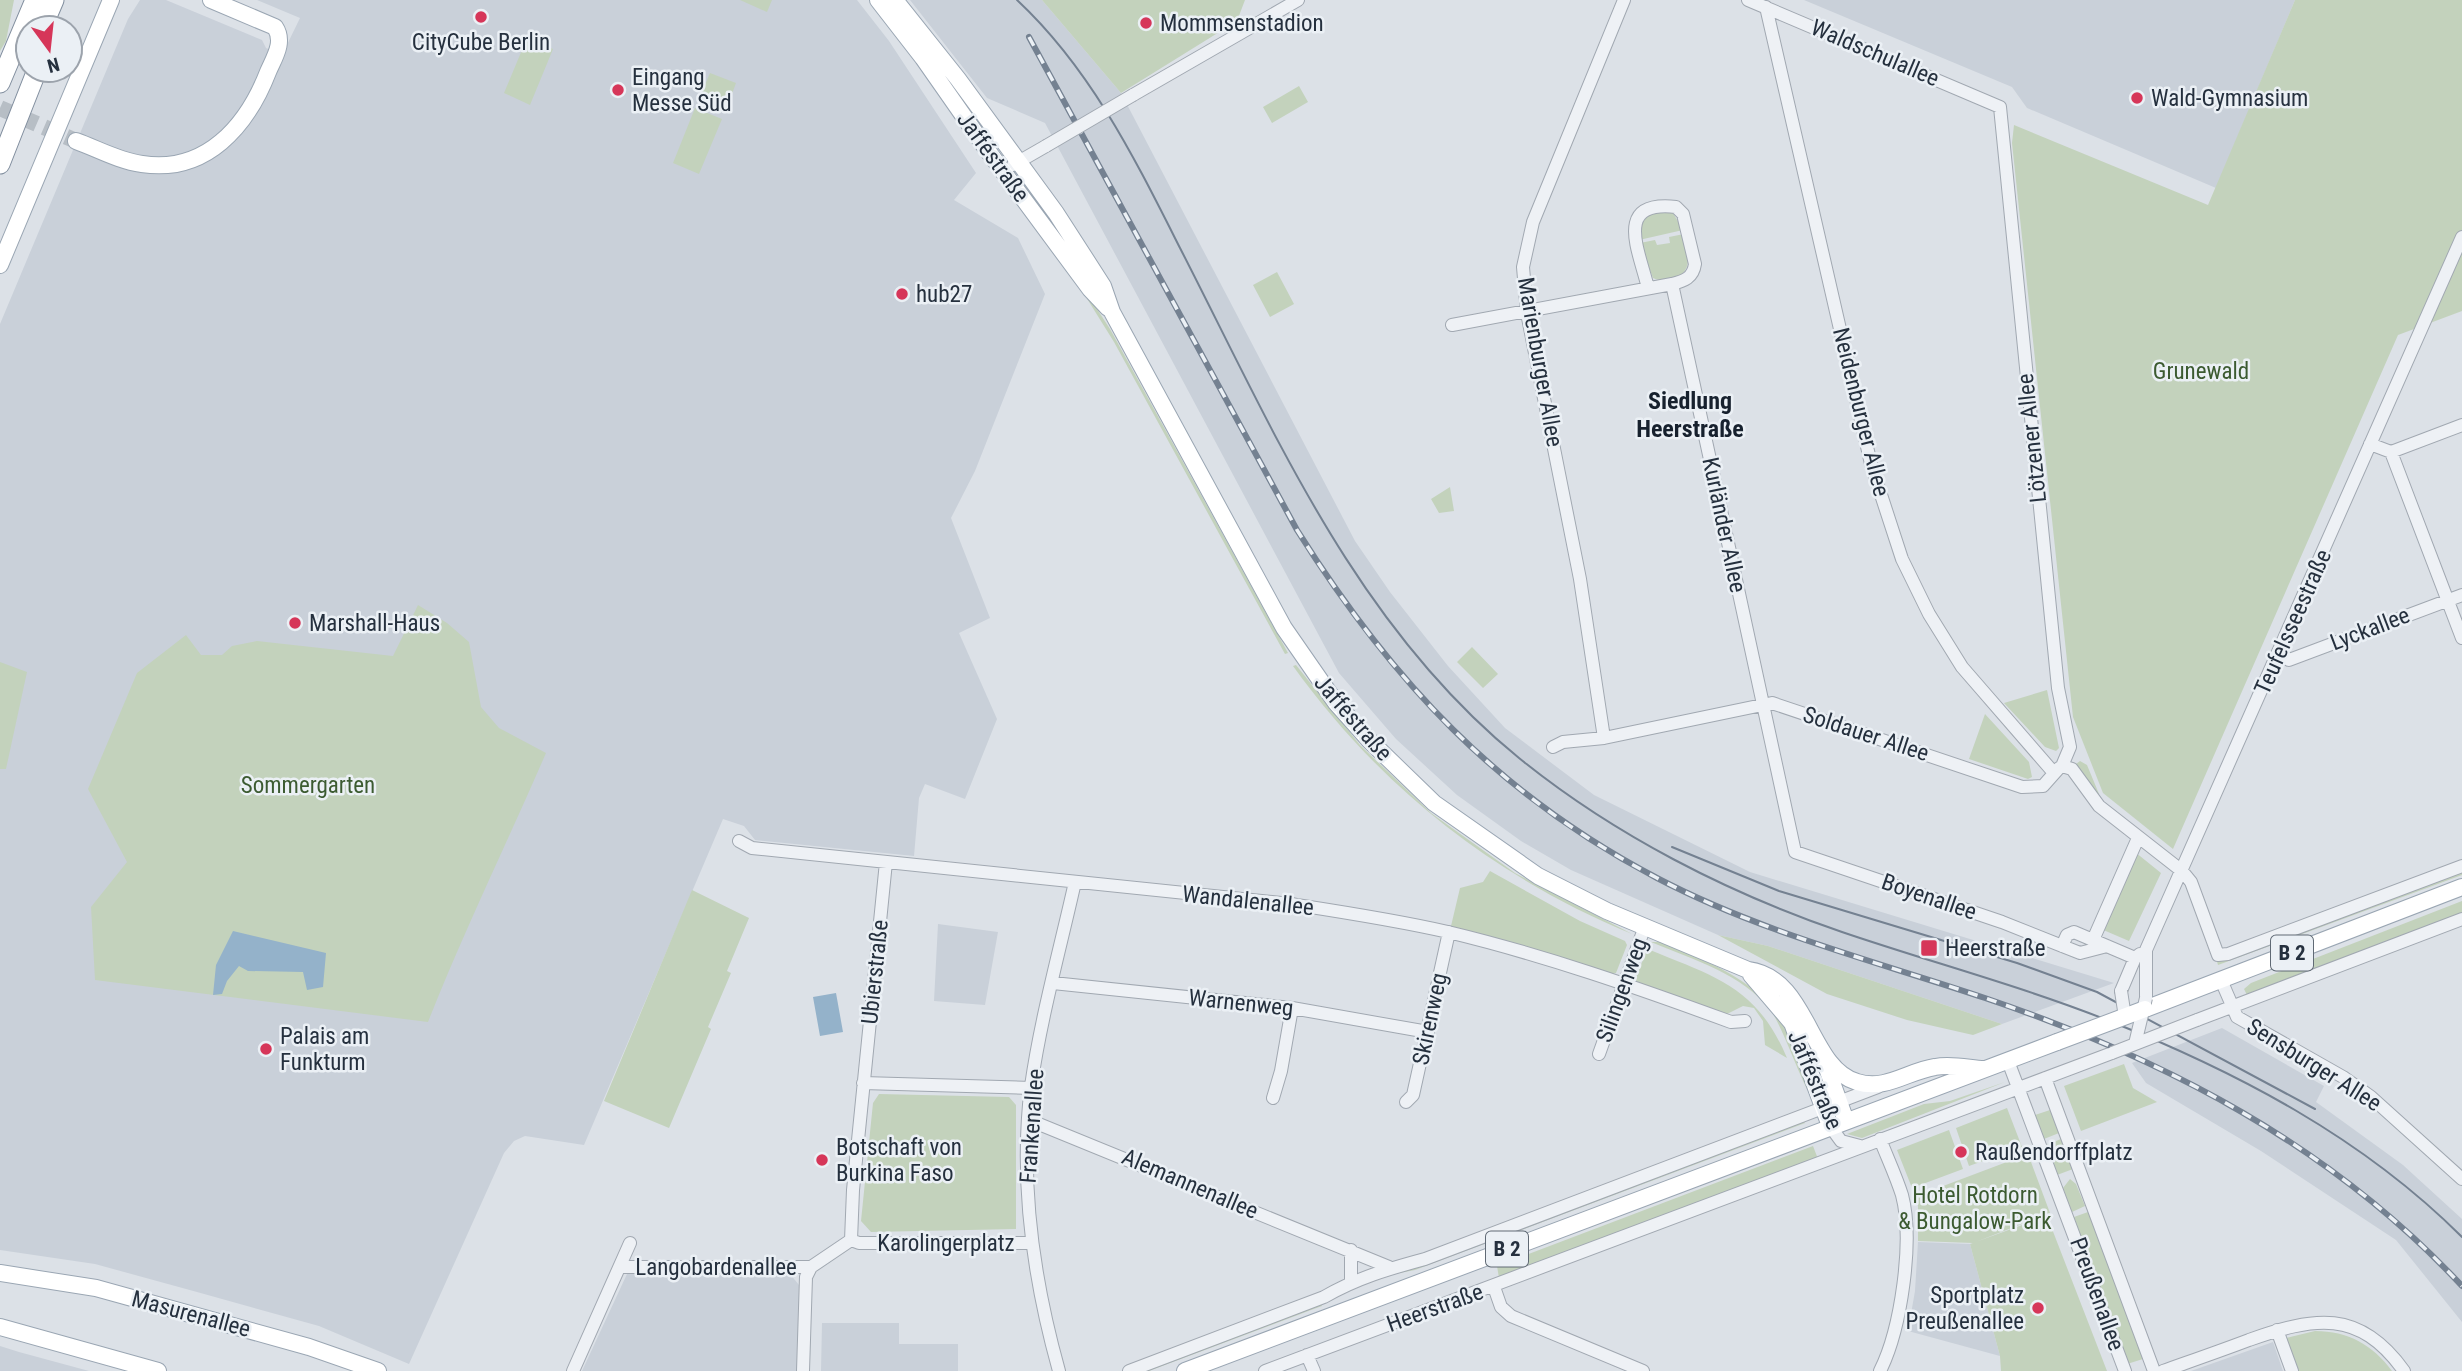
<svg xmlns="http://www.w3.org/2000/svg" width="2462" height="1371" viewBox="0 0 2462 1371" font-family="'Roboto Condensed',sans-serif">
<rect width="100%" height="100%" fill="#dce1e7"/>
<path fill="#c9d0d9" d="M140,0H166L262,40L266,48L282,55L300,18L257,0H857L889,41L976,173L954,200L1018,238L1045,294L975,471L951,518L990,618L959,633L997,719L965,799L925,784L919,798L914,856L755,840L744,826L723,819L584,1145L525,1136L514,1141L504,1153L409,1364L319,1326L197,1292L95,1264L0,1250V324L128,19Z
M910,0H1042L1121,93L1355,541L1390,592L1448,666L1505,728L1594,795L1750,872L2114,983L2002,1024L1768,946L1718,935L1571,870L1521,841L1457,795L1396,739L1339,673L1045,123L987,98Z
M1804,0H2295L2216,188L2027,108L2012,87Z
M938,924L998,932L985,1005L934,1001Z
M2222,1028L2324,1086L2316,1102L2403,1165L2462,1219V1322L2396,1240L2261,1151L2146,1083L2132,1063Z
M1918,1242L1970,1244L2000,1356L1908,1331L1915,1291Z
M627,1274H790L799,1285L798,1371H582Z
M822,1323H899V1344H958V1371H821Z
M2273,1342L2283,1371H2191Z
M0,1346L19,1352L89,1371H0Z"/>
<path fill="#c3d2bc" d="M0,0H14L6,41L0,51Z
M740,0H772L767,12Z
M1042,0H1245L1237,21L1121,93Z
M2295,0H2462V311L2398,335L2173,849L2103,793L2073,717L2012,143L2014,125L2208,205Z
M527,38L553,49L530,105L504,93Z
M710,73L736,83L726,110L699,99Z
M1299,86L1308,102L1272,123L1263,107Z
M695,108L722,119L699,174L673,163Z
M1011,194L1084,289L1110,329L1288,653L1285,654L1114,342L1086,297Z
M1648,213H1673L1683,230L1639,240L1638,227Z
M1684,234C1688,253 1695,274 1670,279C1663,280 1660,281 1653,278L1640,243L1655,240L1657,245L1670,243L1669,237Z
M1277,272L1294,304L1270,317L1253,285Z
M1450,487L1454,511L1439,513L1431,499Z
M418,605L447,623L469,642L481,707L499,728L546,753C507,843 464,931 428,1022L95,980L91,907L127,862L88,789L137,673L186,635L201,655H222L232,646L257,641L393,656Z
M1472,647L1498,674L1483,688L1457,662Z
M0,662L27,672L6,769H0Z
M1296,665L1360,745L1431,813L1515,873L1632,934C1493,876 1381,788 1293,666Z
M2047,690L2059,748L2056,751L2045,747L2004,703Z
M1985,714L2029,762L2032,777L2028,779L1969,759Z
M2080,761L2087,765L2099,794L2097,798L2076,764Z
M2135,852L2161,873L2129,941L2101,929Z
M1490,871L1580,921L1625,941L1627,945L1616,973L1610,974L1451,926L1460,888L1483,882Z
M2462,871V875L2218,965L2216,958Z
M692,890L749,918L727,971L731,973L708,1027L711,1029L669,1128L604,1101Z
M2462,901V915L2247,995L2244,989L2251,983Z
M1718,935L1768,946L2002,1024L1973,1035L1907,1020L1827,994Z
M1651,942H1660C1707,962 1757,978 1784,1025C1796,1047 1803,1073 1812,1096C1805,1092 1783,1027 1771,1011C1742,973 1693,960 1651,942Z
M1650,950C1716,977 1757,987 1787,1058L1765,1045L1763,1021L1754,1008L1743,1006L1725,1015L1640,984L1635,980L1646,952Z
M2124,1064L2133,1088L2157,1102L2081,1131L2064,1086Z
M2005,1082L1862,1138L1847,1134L1924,1104L1950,1101Z
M879,1094L1009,1097L1016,1105V1229L871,1232L861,1221L873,1103Z
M2007,1108L2022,1147L1969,1166L1956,1128Z
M2050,1110L2059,1133L2044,1139L2035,1115Z
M1803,1120L1805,1123L1415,1270L1389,1275Z
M1949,1130L1963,1169L1912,1188L1897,1150Z
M2061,1139L2073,1169L2057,1175L2046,1145Z
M1813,1146L1818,1159L1499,1278L1497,1266Z
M2028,1154L2050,1213L1973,1243L1918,1241V1206L1914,1197Z
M2070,1179L2076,1184L2085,1206L2072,1212L2063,1188Z
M2088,1212L2143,1359L2127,1364L2074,1217Z
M2047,1216L2107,1371H2001L2000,1356L1970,1244Z
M1321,1303L1322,1306L1311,1310L1149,1371H1140Z
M2315,1331C2348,1331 2373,1345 2392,1371H2299L2286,1338Z"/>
<path fill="#94b2ca" d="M233,931L326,953L323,987L307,990L303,972L248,971L239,966L227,981L222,994L213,995L216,965Z
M836,993L843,1032L820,1036L813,997Z"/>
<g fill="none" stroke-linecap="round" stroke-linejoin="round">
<path stroke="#b7bec5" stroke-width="16" stroke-dasharray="16 8" stroke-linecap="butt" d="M0,108L76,141"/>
<defs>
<path id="minor" d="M1748,0L2000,107L2058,688L2070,747L2062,766
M1766,7L1871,464L1902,559L1929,614L1962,667L2054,773
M1133,95L1298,0
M1013,165L1046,146
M1672,284L1795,852L2002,922L2080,953L2107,946
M1452,325L1672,284C1684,281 1693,278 1695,264L1683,214L1676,207C1613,200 1639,250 1648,288
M2370,444L2391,452L2462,425
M2391,452L2462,638
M2278,654L2289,660L2462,595
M1604,738L1580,579L1527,313L1523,267L1533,222L1624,0
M1553,747L1563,742L1604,738L1772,703L2022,787L2043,786L2059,768
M2062,766L2072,769L2099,806L2182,871L2191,882L2218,955L2228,954L2462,866
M739,841L752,848L1291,904C1343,912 1396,920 1448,932C1544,955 1638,988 1731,1022L1745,1021
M2093,940L2138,838
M2062,946L2067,935L2074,932L2135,958
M2221,980L2237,1017L2343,1077L2371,1097L2462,1179
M1053,983L1292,1008L1428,1032
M2121,991L2135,958L2140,954
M2146,998V950L2462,237
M2197,1020L2462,919
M1599,1054L1645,926
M2008,1061L2125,1371
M2045,1078L2154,1371
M863,1083L1031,1088
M1273,1098L1281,1071L1292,1008
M1406,1102L1413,1095L1449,932
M1029,1120L1389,1267
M1830,1126L1841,1141L1860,1146
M851,1240L853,1190L886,862
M851,1240L859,1243H1031
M1351,1250V1281
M621,1267H811
M1494,1287L1501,1307L1511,1316L1643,1371
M2277,1330L2292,1371
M1307,1355L1314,1371
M573,1371L630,1243
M803,1371L806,1277L811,1267L851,1240
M1059,1371C1033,1278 1019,1182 1031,1086C1041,1017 1060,949 1075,882
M1129,1371L1324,1297C1357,1278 1388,1269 1425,1259L1878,1087
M1265,1371L2112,1053
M1880,1371C1901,1329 1914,1241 1902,1195C1896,1176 1887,1157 1880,1139
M2163,1371C2191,1361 2220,1351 2249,1340C2314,1317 2359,1308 2404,1371"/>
<path id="major" d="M878,0L923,58L988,151L1090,289L1108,308
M895,0L958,79L1056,213L1103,286L1112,312L1284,628L1336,703L1369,740L1434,803L1538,876L1607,911L1748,970C1809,978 1808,1068 1857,1082C1886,1091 1908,1071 1935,1067C1951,1064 1968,1068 1984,1069
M76,141C98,149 119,161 142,164C206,174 247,126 268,72C274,58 285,42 275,27L211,0
M0,265L111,0
M1751,975L1792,1023L1830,1126
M2145,1009L2462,887
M1824,1060L1846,1121
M0,1273L96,1288L309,1347L378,1371
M0,1327L158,1371
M1185,1371L2057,1042"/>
<path id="highway" d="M42,28L54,0
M0,83L35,0
M0,164L37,70"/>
</defs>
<use href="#minor" stroke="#a1a8b1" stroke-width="14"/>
<use href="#major" stroke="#9aa6b3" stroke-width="18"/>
<use href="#highway" stroke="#828f9f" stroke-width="21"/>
<use href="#minor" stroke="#eef1f5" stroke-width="12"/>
<use href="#major" stroke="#fff" stroke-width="16"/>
<use href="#highway" stroke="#fff" stroke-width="19"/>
<path stroke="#748191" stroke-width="2" d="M1017,0C1091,69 1135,159 1180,248C1274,431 1355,625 1519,758C1614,835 1728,893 1842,932C1930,962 2021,986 2107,1020C2237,1072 2362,1137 2462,1237
M1672,847L1779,891L2017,963L2097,992L2315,1109"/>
<defs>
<path id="rail" d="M1029,37L1297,530C1392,681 1497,794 1657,878C1760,932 1875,961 1985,998C2165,1059 2332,1146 2462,1286"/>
</defs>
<use href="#rail" stroke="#748191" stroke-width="6"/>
<use href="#rail" stroke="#ebf0f5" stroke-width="3.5" stroke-dasharray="10" stroke-linecap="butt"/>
<defs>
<path id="minor-bridge" d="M1046,146L1133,95
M2121,991L2125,1017
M2135,1044L2146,998
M2112,1053L2197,1020"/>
<path id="major-bridge" d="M2057,1042L2145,1009"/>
</defs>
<use href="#minor-bridge" stroke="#a1a8b1" stroke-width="14" stroke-linecap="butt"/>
<use href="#major-bridge" stroke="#9aa6b3" stroke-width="18" stroke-linecap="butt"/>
<use href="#minor-bridge" stroke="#eef1f5" stroke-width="12"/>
<use href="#major-bridge" stroke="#fff" stroke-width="16"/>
</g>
<g fill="#d63659" stroke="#ebf0f5" stroke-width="2.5">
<circle cx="481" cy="17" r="7"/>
<circle cx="1146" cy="23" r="7"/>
<circle cx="618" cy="90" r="7"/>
<circle cx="2137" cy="98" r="7"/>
<circle cx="902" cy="294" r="7"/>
<circle cx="295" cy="623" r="7"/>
<rect x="1920" y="939" width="18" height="18" rx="3.5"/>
<circle cx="266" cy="1049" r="7"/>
<circle cx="1961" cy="1152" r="7"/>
<circle cx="822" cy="1160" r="7"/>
<circle cx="2038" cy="1308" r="7"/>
</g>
<g text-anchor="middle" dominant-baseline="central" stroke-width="5" stroke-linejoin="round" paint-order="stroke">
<g fill="#ebf0f5" stroke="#606a75" stroke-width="2">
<rect x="2271" y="935.5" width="42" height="35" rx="5"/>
<rect x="1486" y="1231.5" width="42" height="35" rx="5"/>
</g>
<g font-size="21" font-weight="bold" fill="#25303e">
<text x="2292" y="953">B 2</text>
<text x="1507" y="1249">B 2</text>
</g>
<g font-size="23" fill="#25303e" stroke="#ebf0f5" text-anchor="start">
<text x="1160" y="23">Mommsenstadion</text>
<text x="481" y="42" text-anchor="middle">CityCube Berlin</text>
<text x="632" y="77">Eingang<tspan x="632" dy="26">Messe Süd</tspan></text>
<text x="2151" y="98">Wald-Gymnasium</text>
<text x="916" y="294">hub27</text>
<text x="309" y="623">Marshall-Haus</text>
<text x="1945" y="948">Heerstraße</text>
<text x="280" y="1036">Palais am<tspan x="280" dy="26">Funkturm</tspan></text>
<text x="836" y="1147">Botschaft von<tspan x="836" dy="26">Burkina Faso</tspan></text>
<text x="1975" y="1152">Raußendorffplatz</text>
<text x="2024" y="1295" text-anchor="end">Sportplatz<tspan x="2024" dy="26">Preußenallee</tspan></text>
</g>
<g font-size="23" fill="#25303e" stroke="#ebf0f5">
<text transform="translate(1875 53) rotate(23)">Waldschulallee</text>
<text transform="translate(993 157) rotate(54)">Jafféstraße</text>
<text transform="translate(1540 362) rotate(80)">Marienburger Allee</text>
<text transform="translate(1861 412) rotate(76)">Neidenburger Allee</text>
<text transform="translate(2032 438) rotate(-96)">Lötzener Allee</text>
<text transform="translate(1724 525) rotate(78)">Kurländer Allee</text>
<text transform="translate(2293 622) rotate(-66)">Teufelsseestraße</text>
<text transform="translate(2370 629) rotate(-21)">Lyckallee</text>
<text transform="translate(1353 718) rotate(49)">Jafféstraße</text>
<text transform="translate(1866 734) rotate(18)">Soldauer Allee</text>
<text transform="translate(1929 897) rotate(19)">Boyenallee</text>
<text transform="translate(1248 901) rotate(6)">Wandalenallee</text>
<text transform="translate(875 972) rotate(-84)">Ubierstraße</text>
<text transform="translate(1622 990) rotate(-70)">Silingenweg</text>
<text transform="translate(1241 1003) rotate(6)">Warnenweg</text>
<text transform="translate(1430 1019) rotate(-78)">Skirenweg</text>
<text transform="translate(2314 1065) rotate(32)">Sensburger Allee</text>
<text transform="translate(1815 1080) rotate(67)">Jafféstraße</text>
<text transform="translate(1032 1126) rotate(-86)">Frankenallee</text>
<text transform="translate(1190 1184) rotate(23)">Alemannenallee</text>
<text x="946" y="1243">Karolingerplatz</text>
<text x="716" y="1267">Langobardenallee</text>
<text transform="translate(2097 1294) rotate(70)">Preußenallee</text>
<text transform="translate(1435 1308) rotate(-20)">Heerstraße</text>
<text transform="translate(191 1314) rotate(15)">Masurenallee</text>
</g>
<g font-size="23" fill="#3c5b31" stroke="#ebf0f5">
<text x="2201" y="371">Grunewald</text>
<text x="308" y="785">Sommergarten</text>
<text x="1975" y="1195">Hotel Rotdorn<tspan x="1975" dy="26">&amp; Bungalow-Park</tspan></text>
</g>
<g font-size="24" font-weight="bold" fill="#17212e" stroke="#ebf0f5">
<text x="1690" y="401">Siedlung<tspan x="1690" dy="28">Heerstraße</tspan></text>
</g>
</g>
<g transform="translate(49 49) rotate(165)"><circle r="33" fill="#ebf0f5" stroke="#9ca3ac" stroke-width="2"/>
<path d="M0-5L12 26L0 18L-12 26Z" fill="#d63659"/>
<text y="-10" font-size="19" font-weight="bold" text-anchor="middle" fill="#25303e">N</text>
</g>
</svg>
